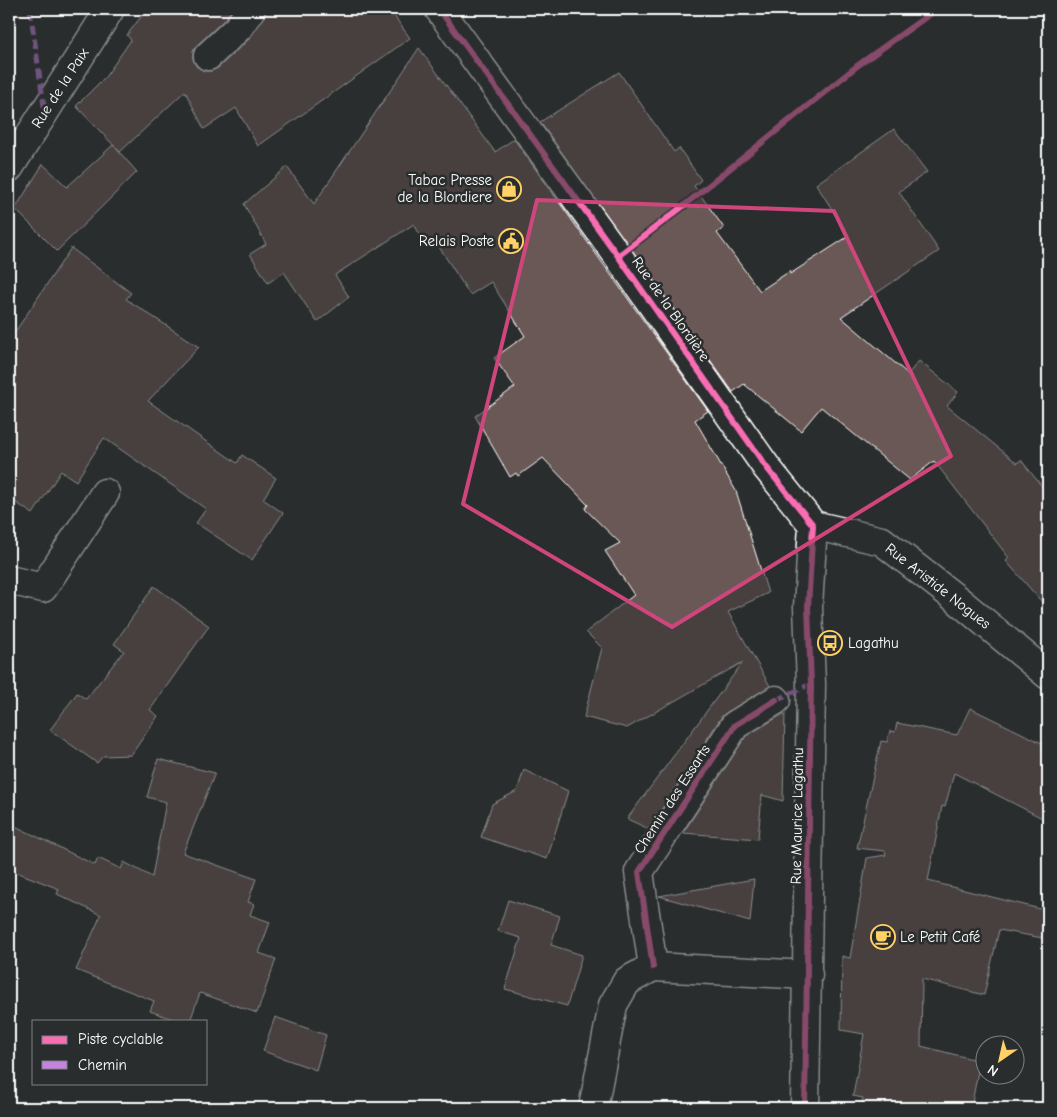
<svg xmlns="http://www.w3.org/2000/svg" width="1057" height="1117" viewBox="0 0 1057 1117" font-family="'Comic Neue',sans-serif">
<rect width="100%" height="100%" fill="#2a2d2e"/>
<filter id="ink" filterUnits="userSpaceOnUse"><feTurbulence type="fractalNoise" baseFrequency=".02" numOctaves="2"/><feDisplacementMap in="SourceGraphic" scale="10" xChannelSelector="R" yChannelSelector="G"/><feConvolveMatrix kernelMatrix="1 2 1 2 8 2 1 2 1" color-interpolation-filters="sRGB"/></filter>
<g filter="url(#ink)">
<path fill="#6b5856" stroke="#fff" d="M147,9H232L226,18L197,45L193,51V59L196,66L204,71H211L218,68L249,39L264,18L266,9H389L410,38L258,146L236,108L204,129L185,91L120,152L76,106L106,76L131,40L127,35Z
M419,48L495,152L514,139L708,411L695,420L736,491L768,593L728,612L770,686L727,712L722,716L649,829L627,819L743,662L627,728L584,717L602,648L586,632L634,595L605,551L620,543L585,509L588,505L543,458L518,476L516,473L510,477L475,416L515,387L494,358L525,336L491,282L470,295L434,239L425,244L414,224L335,275L349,297L317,322L284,272L268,283L250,254L266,244L244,204L287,167L314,204Z
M619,72L674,152L679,148L701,180L694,186L724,228L717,233L760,291L790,271V274L849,236L816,184L894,129L927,172L899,192L939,251L841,317L908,374L919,361L958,392L947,406L1017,463L1021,460L1048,494V609L1006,561L1009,558L934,461L910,480L821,407L801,431L744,384L733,392L540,122Z
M113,145L137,172L57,251L15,209L43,164L67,187Z
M71,248L131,293L126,299L199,347L148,401L237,463L242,455L276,478L263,499L283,513L252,560L196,523L206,509L104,438L76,481L61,471L33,514L9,498V341Z
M154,586L209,626L150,710L158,716L131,755L103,756L97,763L50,730L77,693L86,699L124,651L114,644Z
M970,708L1048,746V821L954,773L945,807L942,806L928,881L1048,911V939L999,930L984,995L922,979L921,1046L980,1061L971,1108H861L863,1098L853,1096L864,1034L841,1030L842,956L850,958L867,858L886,855L885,851L857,848L881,741L887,742L890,731L895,732L897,723L957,735Z
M785,713L783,801L762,795L758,839L683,833L746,736Z
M158,759L215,773L183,853L256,879L248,902L254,904L250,915L270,922L259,953L276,959L257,1013L200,993L190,1021H178L150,1011L154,1001L76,970L101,915L57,894L59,889L9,869V823L95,865L98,858L121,869L124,862L152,877L166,802L147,797Z
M524,770L568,791L547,859L481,837L492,804L517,791Z
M754,879L750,922L659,896Z
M508,900L560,916L551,945L582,955L567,1006L505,989L521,938L498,931Z
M275,1017L326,1035L316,1070L263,1051Z"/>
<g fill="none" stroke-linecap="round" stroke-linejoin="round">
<defs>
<path id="minor" d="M439,9L618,256L767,468L813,525
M208,56L238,28L251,9
M9,168L110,9
M813,525L882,541L959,601L1048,675
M9,580L43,588L105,493
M653,967L639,872L735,725L776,700
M593,1108L613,1005L627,981L653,967L808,975
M805,1108L811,684L808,607L813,525"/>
</defs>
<use href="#minor" stroke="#fff" stroke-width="31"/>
<use href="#minor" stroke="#2a2d2e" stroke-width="28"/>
<path stroke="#c483df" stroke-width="5" stroke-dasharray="10 5" stroke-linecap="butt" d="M30,9L45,113
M776,700L811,684"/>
<defs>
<path id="cycleway" d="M439,9L618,256L767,468L813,525L808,607L811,684L805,1108
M618,256L682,207L857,66L937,9
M653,967L639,872L735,725L776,700"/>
</defs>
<use href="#cycleway" stroke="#2a2d2e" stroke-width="9"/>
<use href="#cycleway" stroke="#f96db3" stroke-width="6"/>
</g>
</g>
<path d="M0 0H1057V1117H0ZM537,200L834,211L951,456L672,627L463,504Z" fill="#2a2d2e" fill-opacity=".55" fill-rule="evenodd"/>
<path fill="none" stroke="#ce467c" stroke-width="4" stroke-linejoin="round" d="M537,200L834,211L951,456L672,627L463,504Z"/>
<defs>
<symbol id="shop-ring" viewBox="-11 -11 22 22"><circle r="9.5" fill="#2a2d2e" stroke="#ffd166" stroke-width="1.5"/><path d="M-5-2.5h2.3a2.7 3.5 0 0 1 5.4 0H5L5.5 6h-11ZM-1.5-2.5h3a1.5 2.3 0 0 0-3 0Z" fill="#ffd166"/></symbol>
<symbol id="civic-ring" viewBox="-11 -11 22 22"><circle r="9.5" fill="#2a2d2e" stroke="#ffd166" stroke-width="1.5"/><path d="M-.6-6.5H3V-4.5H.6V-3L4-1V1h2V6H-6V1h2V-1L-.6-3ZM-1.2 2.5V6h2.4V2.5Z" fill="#ffd166"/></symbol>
<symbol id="bus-ring" viewBox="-11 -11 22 22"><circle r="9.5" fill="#2a2d2e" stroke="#ffd166" stroke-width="1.5"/><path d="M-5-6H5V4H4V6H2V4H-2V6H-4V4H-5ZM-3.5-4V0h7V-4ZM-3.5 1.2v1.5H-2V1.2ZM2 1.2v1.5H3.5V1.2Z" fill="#ffd166"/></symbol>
<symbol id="cafe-ring" viewBox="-11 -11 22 22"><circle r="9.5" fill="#2a2d2e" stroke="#ffd166" stroke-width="1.5"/><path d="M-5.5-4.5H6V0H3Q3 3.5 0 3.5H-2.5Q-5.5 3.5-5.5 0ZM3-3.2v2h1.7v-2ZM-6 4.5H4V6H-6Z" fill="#ffd166"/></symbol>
</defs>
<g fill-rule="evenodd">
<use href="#shop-ring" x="495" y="175" width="28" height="28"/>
<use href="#civic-ring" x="497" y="227" width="28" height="28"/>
<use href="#bus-ring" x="816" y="629" width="28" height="28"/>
<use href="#cafe-ring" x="869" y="923" width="28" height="28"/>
</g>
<g text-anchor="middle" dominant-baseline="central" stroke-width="5" stroke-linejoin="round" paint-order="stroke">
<g font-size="15" fill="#fff" stroke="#2a2d2e">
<text transform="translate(60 88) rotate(-57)">Rue de la Paix</text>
<text transform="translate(671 309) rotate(55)">Rue de la Blordière</text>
<text transform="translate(938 586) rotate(38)">Rue Aristide Nogues</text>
<text transform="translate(672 799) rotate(-57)">Chemin des Essarts</text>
<text transform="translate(797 816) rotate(-89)">Rue Maurice Lagathu</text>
</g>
<g font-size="15" fill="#fff" stroke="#2a2d2e" text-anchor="end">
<text x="492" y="180">Tabac Presse<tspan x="492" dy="17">de la Blordiere</tspan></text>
<text x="494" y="241">Relais Poste</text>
<text x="848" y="643" text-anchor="start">Lagathu</text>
<text x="900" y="937" text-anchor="start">Le Petit Café</text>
</g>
</g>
<rect width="1057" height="1117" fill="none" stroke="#2a2d2e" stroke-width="30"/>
<rect x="15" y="15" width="1027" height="1087" fill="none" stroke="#fff" stroke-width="2" filter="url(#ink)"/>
<rect x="32" y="1020" width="175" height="65" fill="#2a2d2e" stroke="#7f8182"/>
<rect x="42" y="1036" width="25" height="8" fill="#f96db3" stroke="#7f8182"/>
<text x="78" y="1044" font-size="15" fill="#ffffff">Piste cyclable</text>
<rect x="42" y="1061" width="25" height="8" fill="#c483df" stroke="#7f8182"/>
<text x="78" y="1070" font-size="15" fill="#ffffff">Chemin</text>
<g transform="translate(1000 1060) rotate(214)"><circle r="24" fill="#2a2d2e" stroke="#7f8182"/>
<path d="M0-4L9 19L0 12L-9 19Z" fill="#ffd166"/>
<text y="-8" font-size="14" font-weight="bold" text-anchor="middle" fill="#ffffff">N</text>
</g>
</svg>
